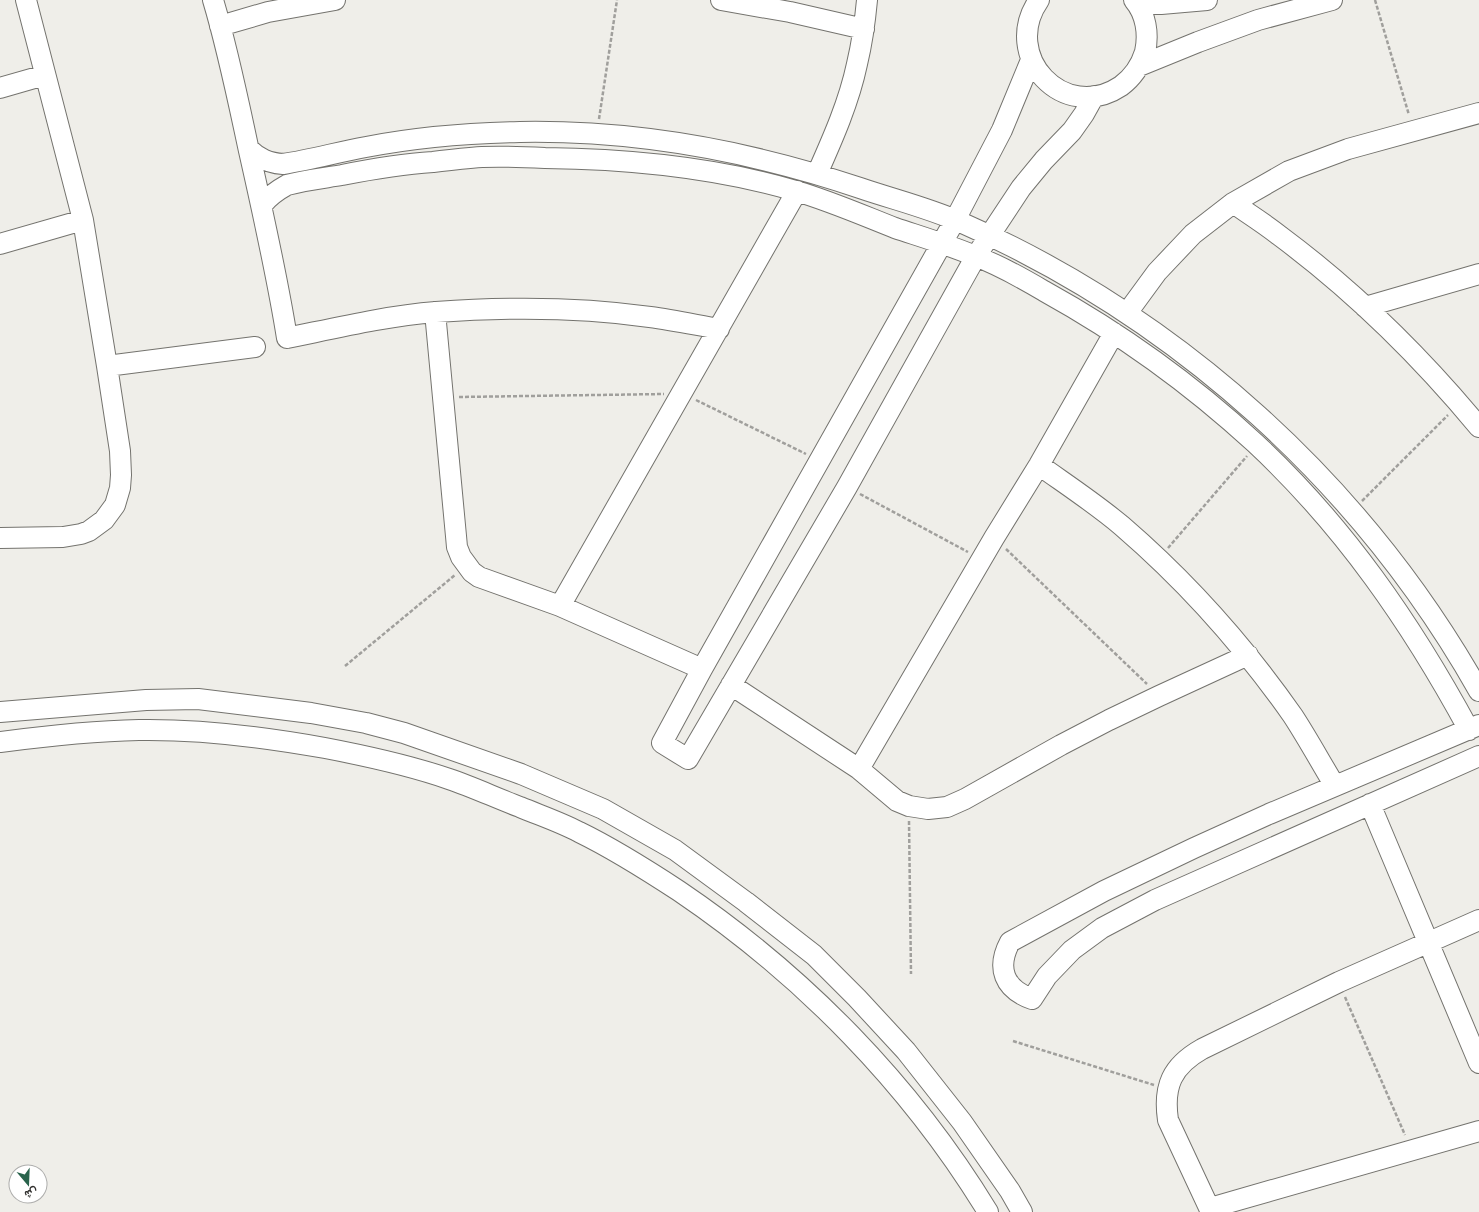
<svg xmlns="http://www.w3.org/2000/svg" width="1479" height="1212" viewBox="0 0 1479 1212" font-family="'Golos Text',Vazirmatn,sans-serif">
<rect width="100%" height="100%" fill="#efeee9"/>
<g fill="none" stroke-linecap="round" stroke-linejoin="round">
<defs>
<path id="minor" d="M213,0C228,50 238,100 249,151C263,213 277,275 287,338C336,328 386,316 436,312C507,307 580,307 650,317C673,320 696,325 719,329
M721,0L790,12L864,29
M1039,0C1000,56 1064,124 1121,86C1132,78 1141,65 1145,52C1149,34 1146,14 1134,0
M1137,3L1161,4L1207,0
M220,26L268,12L335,0
M1031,60L1002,130L955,220L702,669L662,743L688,759L847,487L976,256L1021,188L1044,160L1072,131L1084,114L1094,96
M1139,66L1198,42L1258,20L1332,0
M0,88L45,75
M249,149C259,159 269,163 283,164C311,160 338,152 366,147C417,137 469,133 520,132C636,130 750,151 860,188C892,199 929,208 960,222C1178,318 1362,484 1479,691
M817,174C833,138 849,102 857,64C862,43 865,22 867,0
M1233,203C1249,214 1265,224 1280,236C1354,291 1420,356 1479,427
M262,205C269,196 276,191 287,185C305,180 324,178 342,175C372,169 402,164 433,162C449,160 465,158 482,157C503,156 524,157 545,158C629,159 715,167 796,191C830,201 862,215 895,228C922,237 949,245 975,256C999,265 1022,278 1044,291C1120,333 1191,384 1255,443C1344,526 1411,623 1469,730
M0,244L83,220
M1365,307L1479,274
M435,312L456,536L457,547L461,557L472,572L479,577L560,606L702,669
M1127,313L1157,272L1193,234L1233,203L1289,171L1348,149L1479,113
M107,366L255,347
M1039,465C1067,485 1096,504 1122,526C1187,582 1244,646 1293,716C1308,739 1321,763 1335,786
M0,538L63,537L81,534L89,531L104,520L115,505L120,488L121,475L120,451L107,366L83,220L26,0
M560,606L797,191
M731,685L859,769L897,801L909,806L928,809L947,807L965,799L1061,745L1109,720L1159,696L1248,655
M0,712L146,700L198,699L311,713L366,723L404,733L521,774L603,809L675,850L746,902L814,955L857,998L906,1051L962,1122L1010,1191L1022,1212
M1479,725L1269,814L1194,848L1104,891L1010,942C996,968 1004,989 1032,999L1047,976L1072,950L1102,928L1155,900L1479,756
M0,742C46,736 93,731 139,730C201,729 264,737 325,748C367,756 409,765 449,779C473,787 496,798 520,807C539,815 560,822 579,832C614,849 647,870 679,891C803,975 910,1084 988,1212
M859,769L994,538L1039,465L1114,333
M1370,804L1479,1063
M1210,1208L1479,1131
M1211,1212L1168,1120C1163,1086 1172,1066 1202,1049L1339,982L1479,920"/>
</defs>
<use href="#minor" stroke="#74736e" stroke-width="22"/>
<path stroke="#a09f9c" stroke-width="2.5" stroke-dasharray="4 2" stroke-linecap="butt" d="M1375,0L1409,115
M599,119L617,0
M459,397L664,394
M696,400L806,454
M860,494L968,552
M1362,501L1448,415
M1168,548L1247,456
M1006,549L1147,684
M345,666L455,575
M909,821L911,974
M1345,997L1405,1135
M1013,1041L1154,1085"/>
<use href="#minor" stroke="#fff" stroke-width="20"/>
</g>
<g transform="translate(28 1184) rotate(161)"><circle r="19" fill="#ffffff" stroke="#adadac"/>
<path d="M0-3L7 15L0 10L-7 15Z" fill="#29634c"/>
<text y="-6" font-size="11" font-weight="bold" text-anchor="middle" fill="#32312f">ش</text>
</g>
</svg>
